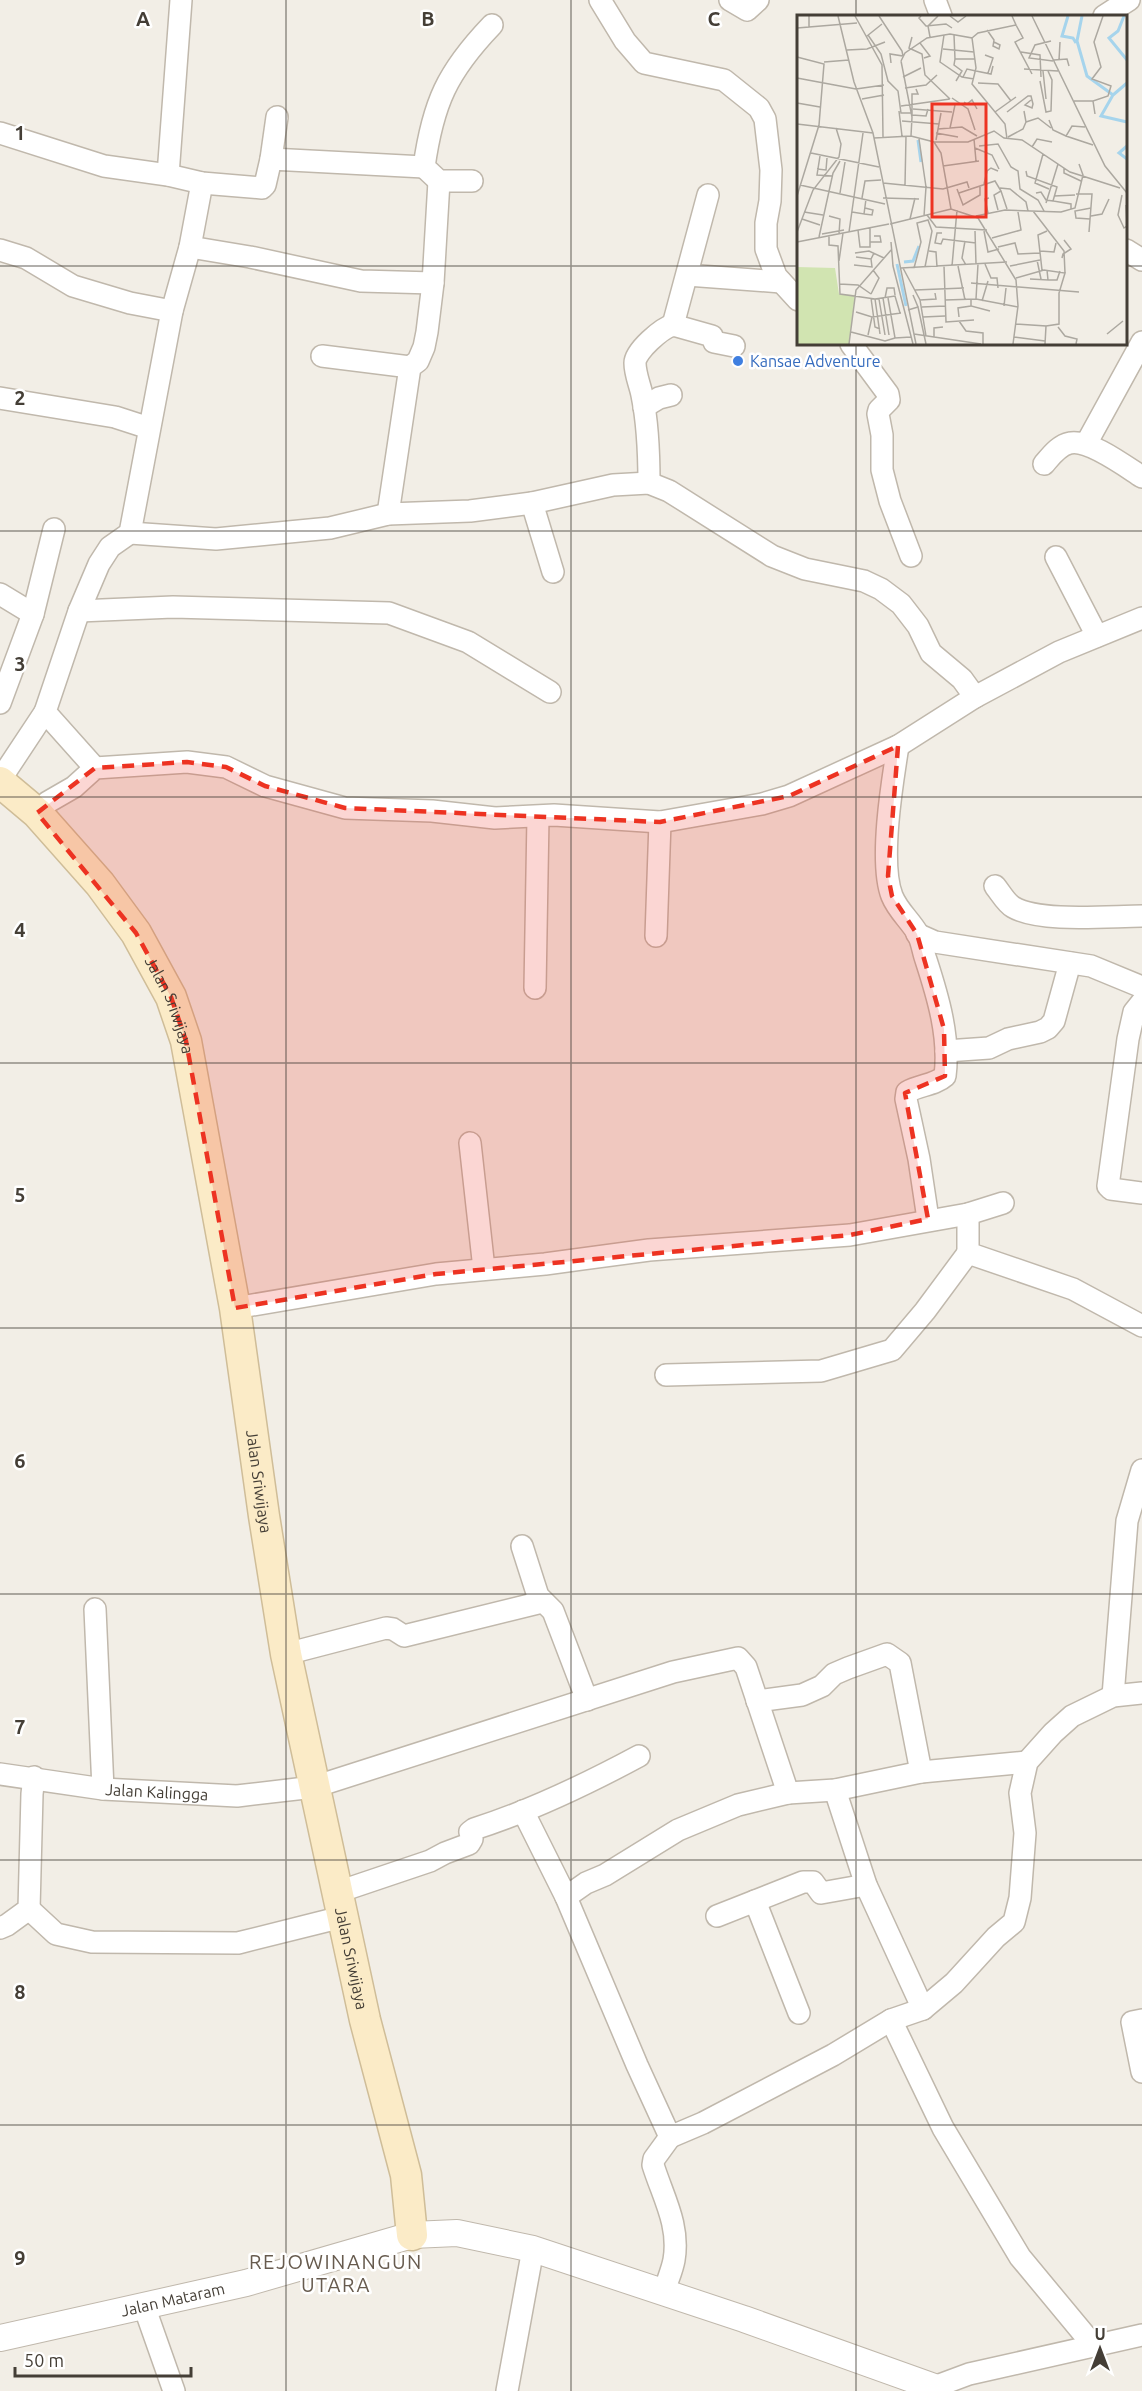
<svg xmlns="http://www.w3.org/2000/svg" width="1142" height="2391" viewBox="0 0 1142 2391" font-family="Ubuntu,sans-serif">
<rect width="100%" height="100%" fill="#f2eee6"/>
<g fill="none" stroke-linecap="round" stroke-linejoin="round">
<defs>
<g id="minor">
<path d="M600,0L625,41L644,63L724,80L759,108L765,119L771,170L770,201L766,223V249L776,276L798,300"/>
<path d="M730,0L747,10L758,0"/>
<path d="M935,0L941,16"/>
<path d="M1104,16L1129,0"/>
<path d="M0,133L104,166L168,175L202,183L262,188L265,185L271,159L424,167"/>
<path d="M271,159L277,117"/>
<path d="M168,175L181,0"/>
<path d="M472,181H439L424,167C433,103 447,72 492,25"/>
<path d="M190,247L250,257L361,281L433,283"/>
<path d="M0,250L26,258L73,286L130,303L172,311"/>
<path d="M1126,250L1142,260"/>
<path d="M687,275L781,282"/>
<path d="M673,325L708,195"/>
<path d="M851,344L888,394L889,400L879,410L878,414L882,435V470L890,501L911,556"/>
<path d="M322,356L410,367"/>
<path d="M0,398L115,417L149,428"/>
<path d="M644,407L659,398L671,395"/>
<path d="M1086,444L1142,342"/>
<path d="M1044,464C1051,456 1059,445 1070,443C1089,439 1125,466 1142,477"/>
<path d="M649,483C649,454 648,424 642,395C640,385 635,374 635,363C635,351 662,328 673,325L712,336L714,342L734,346"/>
<path d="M532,503L553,572"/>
<path d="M388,514L410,367L418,361L424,347L427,332L433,283L439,181"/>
<path d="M130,533L216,539L330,528L388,514L470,511L532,503L613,485L649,483L669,491L772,556L805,569L864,581L881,589L901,604L918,626L931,653L962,679L975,697"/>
<path d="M1056,557L1097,636"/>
<path d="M0,594L33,614"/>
<path d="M79,611L173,607L389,613L468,642L550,692"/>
<path d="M0,703L33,614L54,529"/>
<path d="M898,746C892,783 879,863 892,896C898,911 910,920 918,934C922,942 923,952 926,960C938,997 950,1037 945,1076C935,1085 919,1085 907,1092L906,1099L919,1159L928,1219"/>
<path d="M95,768L45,712L79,611L99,564L110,547L130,533L172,311L190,247L202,183"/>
<path d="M0,780L45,712"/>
<path d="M37,813L48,802L74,787L95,768L187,762L226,767L265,786L345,808L432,811L495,818L554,815L660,822L762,804L789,796L898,746L975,697L1059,652L1142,618"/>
<path d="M995,886C1000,892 1006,903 1013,907C1040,923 1109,916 1142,916"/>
<path d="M917,934L935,942L1091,966L1142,987"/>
<path d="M656,936L660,822"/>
<path d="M535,988L538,817"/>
<path d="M1142,1002L1134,1012L1128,1039L1108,1186L1111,1189L1142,1193"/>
<path d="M946,1051L989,1048L1008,1039L1040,1032L1048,1028L1054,1021L1070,963"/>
<path d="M470,1143L484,1269"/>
<path d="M968,1214V1253L1073,1289L1142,1326"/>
<path d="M235,1308L436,1274L545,1264L649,1250L850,1235L968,1214L1003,1203"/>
<path d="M666,1375L821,1371L892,1350L925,1311L968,1253"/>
<path d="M522,1546L538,1596L553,1611L587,1700"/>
<path d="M95,1609L103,1789"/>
<path d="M286,1654L386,1628L393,1629L404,1636L542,1602"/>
<path d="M1113,1696L1127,1521L1142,1470"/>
<path d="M757,1701L802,1695L822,1686L834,1674L848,1668L887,1654L900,1663L921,1772"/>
<path id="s1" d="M0,1774L103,1789L237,1796L314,1787L673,1672L738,1658L746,1667L788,1793"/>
<path d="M835,1790L866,1885L923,2009"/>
<path d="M523,1811L566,1897L637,2065L670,2137L703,2123L833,2055L891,2020L923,2009L954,1983L996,1937L1014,1922L1020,1898L1025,1833L1020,1793L1027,1762L1053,1733L1072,1716L1113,1696L1142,1693"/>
<path d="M338,1892L430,1861L445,1853L469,1844L472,1839L470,1832L474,1829C531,1811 585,1785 639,1756"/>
<path d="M566,1897L586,1883L605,1875L678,1830L738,1805L788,1793L835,1790L921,1772L1027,1762"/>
<path d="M755,1901L799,2013"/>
<path d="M29,1909L56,1934L92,1942L238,1943L342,1917"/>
<path d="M717,1916L803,1882H813L821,1893L866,1885"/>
<path d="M0,1928L7,1925L29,1909L32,1794L34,1777"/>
<path d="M891,2020L943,2128L1020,2257L1093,2345"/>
<path d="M1142,2020L1132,2022L1142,2072"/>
<path d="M664,2292C667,2281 672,2271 674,2260C680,2225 663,2197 653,2165L654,2159L670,2137"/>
<path d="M144,2306L174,2391"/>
<path d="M934,2387L969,2374L1142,2335"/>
<path d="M507,2391L533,2249"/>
</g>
<g id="tertiary">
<path id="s2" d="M0,2338L246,2283L412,2235L457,2233L533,2249L744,2319L934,2387L939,2391"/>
</g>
<g id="secondary">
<path id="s3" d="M0,782L37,813L100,884L136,933L171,997L186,1041L235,1308L264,1516L286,1654L365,2020L406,2175L412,2235"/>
</g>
</defs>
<use href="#minor" stroke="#c0b8ac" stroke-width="24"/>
<use href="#tertiary" stroke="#c0b8ac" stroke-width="28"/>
<use href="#secondary" stroke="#cfbd98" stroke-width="33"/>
<use href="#minor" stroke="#fff" stroke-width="21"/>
<use href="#tertiary" stroke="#fff" stroke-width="26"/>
<use href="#secondary" stroke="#fbebc7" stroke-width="30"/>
</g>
<path fill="#ed3322" fill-opacity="0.2" stroke="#ed3322" stroke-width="4.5" stroke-dasharray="12 8" stroke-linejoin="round" d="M898,746L888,876L892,896L917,934L944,1029L945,1076L905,1093L928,1219L850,1235L436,1274L235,1308L186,1041L171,997L136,933L37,813L95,768L187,762L226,767L265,786L345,808L660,822L789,796Z"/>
<path fill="none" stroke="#443e36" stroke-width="1.5" stroke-opacity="0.55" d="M286,0V2391M571,0V2391M856,0V16M0,266H798M1126,266H1142M856,344V2391M0,531H1142M0,797H1142M0,1063H1142M0,1328H1142M0,1594H1142M0,1860H1142M0,2125H1142"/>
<circle fill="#3f7fe0" stroke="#fff" stroke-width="2" cx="738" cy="361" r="6"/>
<g text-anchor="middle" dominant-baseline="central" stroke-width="5" stroke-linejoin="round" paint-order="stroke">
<g font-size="16" fill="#366cbe" stroke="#fff" text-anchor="start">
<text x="750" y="361">Kansae Adventure</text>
</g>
<g font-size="16" fill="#443e36" stroke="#fff">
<text stroke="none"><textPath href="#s3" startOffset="284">Jalan Sriwijaya</textPath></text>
<text stroke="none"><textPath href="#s3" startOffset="770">Jalan Sriwijaya</textPath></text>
<text stroke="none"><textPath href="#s1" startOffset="158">Jalan Kalingga</textPath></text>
<text stroke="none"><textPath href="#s3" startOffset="1256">Jalan Sriwijaya</textPath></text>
<text stroke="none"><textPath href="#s2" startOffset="177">Jalan Mataram</textPath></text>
</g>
<g font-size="20" letter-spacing="1.5" fill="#675b4e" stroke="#fff">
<text x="336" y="2261">REJOWINANGUN<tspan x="336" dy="23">UTARA</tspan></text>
</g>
</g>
<g transform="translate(797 15)">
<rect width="330" height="330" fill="#f2eee6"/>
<path d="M0,252L38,253L42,279L58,280L52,329H0Z" fill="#d1e4b1"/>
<path fill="none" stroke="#a6d4ec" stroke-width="3" d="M271,1L265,21L276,23L279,28M285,1L280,26L290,61L316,80L304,101L330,107M327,1L321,16L312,23L330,45M316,80L330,68M121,125L124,147M330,131L322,138L330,144M107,247L116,246L122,231M100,249L109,291"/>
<path fill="none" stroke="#aca8a0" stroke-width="1.5" d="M41,1L57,67L76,118L119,329M58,1L85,50L86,122M82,1L105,36L106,41L93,39L94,48M124,1L122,3L129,11L149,9L155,13M153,1L161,7L169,1M235,1L308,151L330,178M219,10L226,23L218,27L235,59M12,12L60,8M0,13L12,12V1M190,15L197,25L196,31L202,34L203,30L197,27M71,20L84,39L91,66L101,76L104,98H114M147,20L143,47L165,62L177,64M157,20L158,44H178M70,21L85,9M115,22L112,33L125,39L128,60L153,84M133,22L131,11L141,1M175,23L181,18L219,10L215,1M254,26L238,30L232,43L256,46M123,28L133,41L127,43M146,34L177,37M50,35L70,34L88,27M224,37L243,40L244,62M188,40L196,43L191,58M0,42L27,49L22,110L0,181M158,44L157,50L165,56L159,66M257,45L270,44L272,51M262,45L263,27M104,46L108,38L130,23L153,19L175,23L179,53L175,69L208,109L210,124M104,46L115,102L114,121M27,47L52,45M227,54L261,56M179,56L194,59L196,51M246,56L249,84M106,62L124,53M166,62L170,54L179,56M0,63L59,74M243,66L249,97L254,96L255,65L251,56M181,68L201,69L214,86M108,73L129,70L140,60M59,74L87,70M155,83L171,94L178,115M65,84L87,80M277,86H296M167,87L170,89L175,85L180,94M0,88L23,92M104,91L153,84M116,94L155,97M102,96L105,121M198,97L219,82M210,97L231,81H234L236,89L235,93L228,90L234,85M298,99L296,86L311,81L314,71L295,64L304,52L297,27L306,1M115,100V79H121L119,74M115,100L129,101L131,94M252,105L256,115L269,121M105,106L142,109M229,107L241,103L254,113M0,109L76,118M288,112L275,111L269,121L296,130M153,113L158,90M141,114L165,112L180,121M139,118L161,122M211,122L226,114L229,107L227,96M77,123L114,121L137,127L144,138L154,194M122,124L129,172L127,201M177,124L179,146M139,125L144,98M137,127H171L197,116L207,123L225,125L273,157L323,173M182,131L201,129L214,152L221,156L223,174L241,185L247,196M235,132L240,124L255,127M178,133L195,140L202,154M14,138L82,152M246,139L238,168L252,174M23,141L20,160L35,161M146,151L182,146M267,153V158L284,166M20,154L29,155L30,143M229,156L230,161L260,172L256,186L274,189V194M86,168L146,174L170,167L172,173M187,169L190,156L194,153L201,156M3,170L88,189M108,170L109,121M203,173L213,174L229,187L231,196M160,174L166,190L183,180V172M204,176L210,194M43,178L48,147M162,178L198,166L204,176L197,180L201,195M239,178L244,177L249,185L256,186M279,179H295L292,217M325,180L321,200L327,213L330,211M257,181L278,180M65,183L68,166L84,165M86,183L122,184M249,188L261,149M329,190L330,209M236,196L267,236L268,258M7,197L26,200M55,197L67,199L69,184M191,198L188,184L192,183M67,199L75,200L76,195L68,193M130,200L139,212L190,215M32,201L43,204L42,219M179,201L208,195L264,197L278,193L286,160L282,149M294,201L305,199L312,184M5,204L23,210M113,204L118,183M293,204L279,203L278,196L294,193M93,209L154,194L181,203L219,265L221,291L216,329M61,215L63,232H73V213M178,216L179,249M187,216L191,237L202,234M0,217L16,175L42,142L44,129L39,113M52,217L66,118M145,218H140L138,228L144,229L146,224L179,228M25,219L47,215M32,220V230L41,231L43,279L78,284L98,281L103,298M22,222L36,158L43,146M195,223L224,215L221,197M168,226L165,243L169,250M0,227L92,209M73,227H84L83,221H77M94,227L96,251L116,329M201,232L218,228L221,239L243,238M132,236L139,237L140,252M243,236L257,237L259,228M58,238L72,236L87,243M59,242L74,244L77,238M265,243L266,239L274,234L267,225M240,245L244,264M42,246L46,218M188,249L194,263H200L201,273M57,250L75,252L74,244M147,251L149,307L177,305M155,251L160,195M161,251L168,285M213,251L243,245M104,253L210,247M106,253L123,285L129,321M117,253L124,227L120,208L131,205L135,216L128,252M245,255L241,220L250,216M219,263L247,255L268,258L262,278V309L249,311M233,264L251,265L250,255M251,265H260L263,256M174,268L282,277M42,269L61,270L74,279M118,275L167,273M74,279L82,263L76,255M74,283L78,312L83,314M86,283L92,320M88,283L90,273H97L98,280M91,283L98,323L114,322M78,284L83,319M82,284L88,320M174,284V291L193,296M179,284L181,249M123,285L139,284L138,278M148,285L179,284L221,292M185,286L191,266M207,291L209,273M121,292L129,329M125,292L148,291M111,295L121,292L116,280M59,297L75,302L104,298M126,302L148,301M162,302L161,293L174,291M162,306L169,316L186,318V329M219,309L249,311L248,329M261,312L268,321L280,324L279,329M54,317L88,326L98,323M117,319L184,329M310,319L326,306M71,320L75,302M137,322V313L146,312M217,322L248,326M52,329L59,275L95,234"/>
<path fill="#ed3322" fill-opacity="0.15" stroke="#ed3322" stroke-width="3" d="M135,89H189V202H135Z"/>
<rect width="330" height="330" fill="none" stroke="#443e36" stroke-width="3"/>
</g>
<g font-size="20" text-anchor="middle" font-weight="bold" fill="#443e36" stroke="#fff" stroke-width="5" stroke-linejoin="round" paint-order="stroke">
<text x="143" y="26">A</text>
<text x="428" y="26">B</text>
<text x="714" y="26">C</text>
<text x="20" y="140">1</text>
<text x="20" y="405">2</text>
<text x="20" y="671">3</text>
<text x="20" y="937">4</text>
<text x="20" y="1202">5</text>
<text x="20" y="1468">6</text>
<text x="20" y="1734">7</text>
<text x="20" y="1999">8</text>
<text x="20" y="2265">9</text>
</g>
<g transform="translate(1100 2349)" stroke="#ffffff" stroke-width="4.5" paint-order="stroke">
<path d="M0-4.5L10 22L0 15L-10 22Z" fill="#443e36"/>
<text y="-9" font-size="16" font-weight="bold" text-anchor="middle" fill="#443e36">U</text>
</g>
<path d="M15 2367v9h176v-9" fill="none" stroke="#443e36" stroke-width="3"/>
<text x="24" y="2367" font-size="18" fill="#443e36" stroke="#ffffff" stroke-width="4.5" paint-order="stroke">50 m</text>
</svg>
